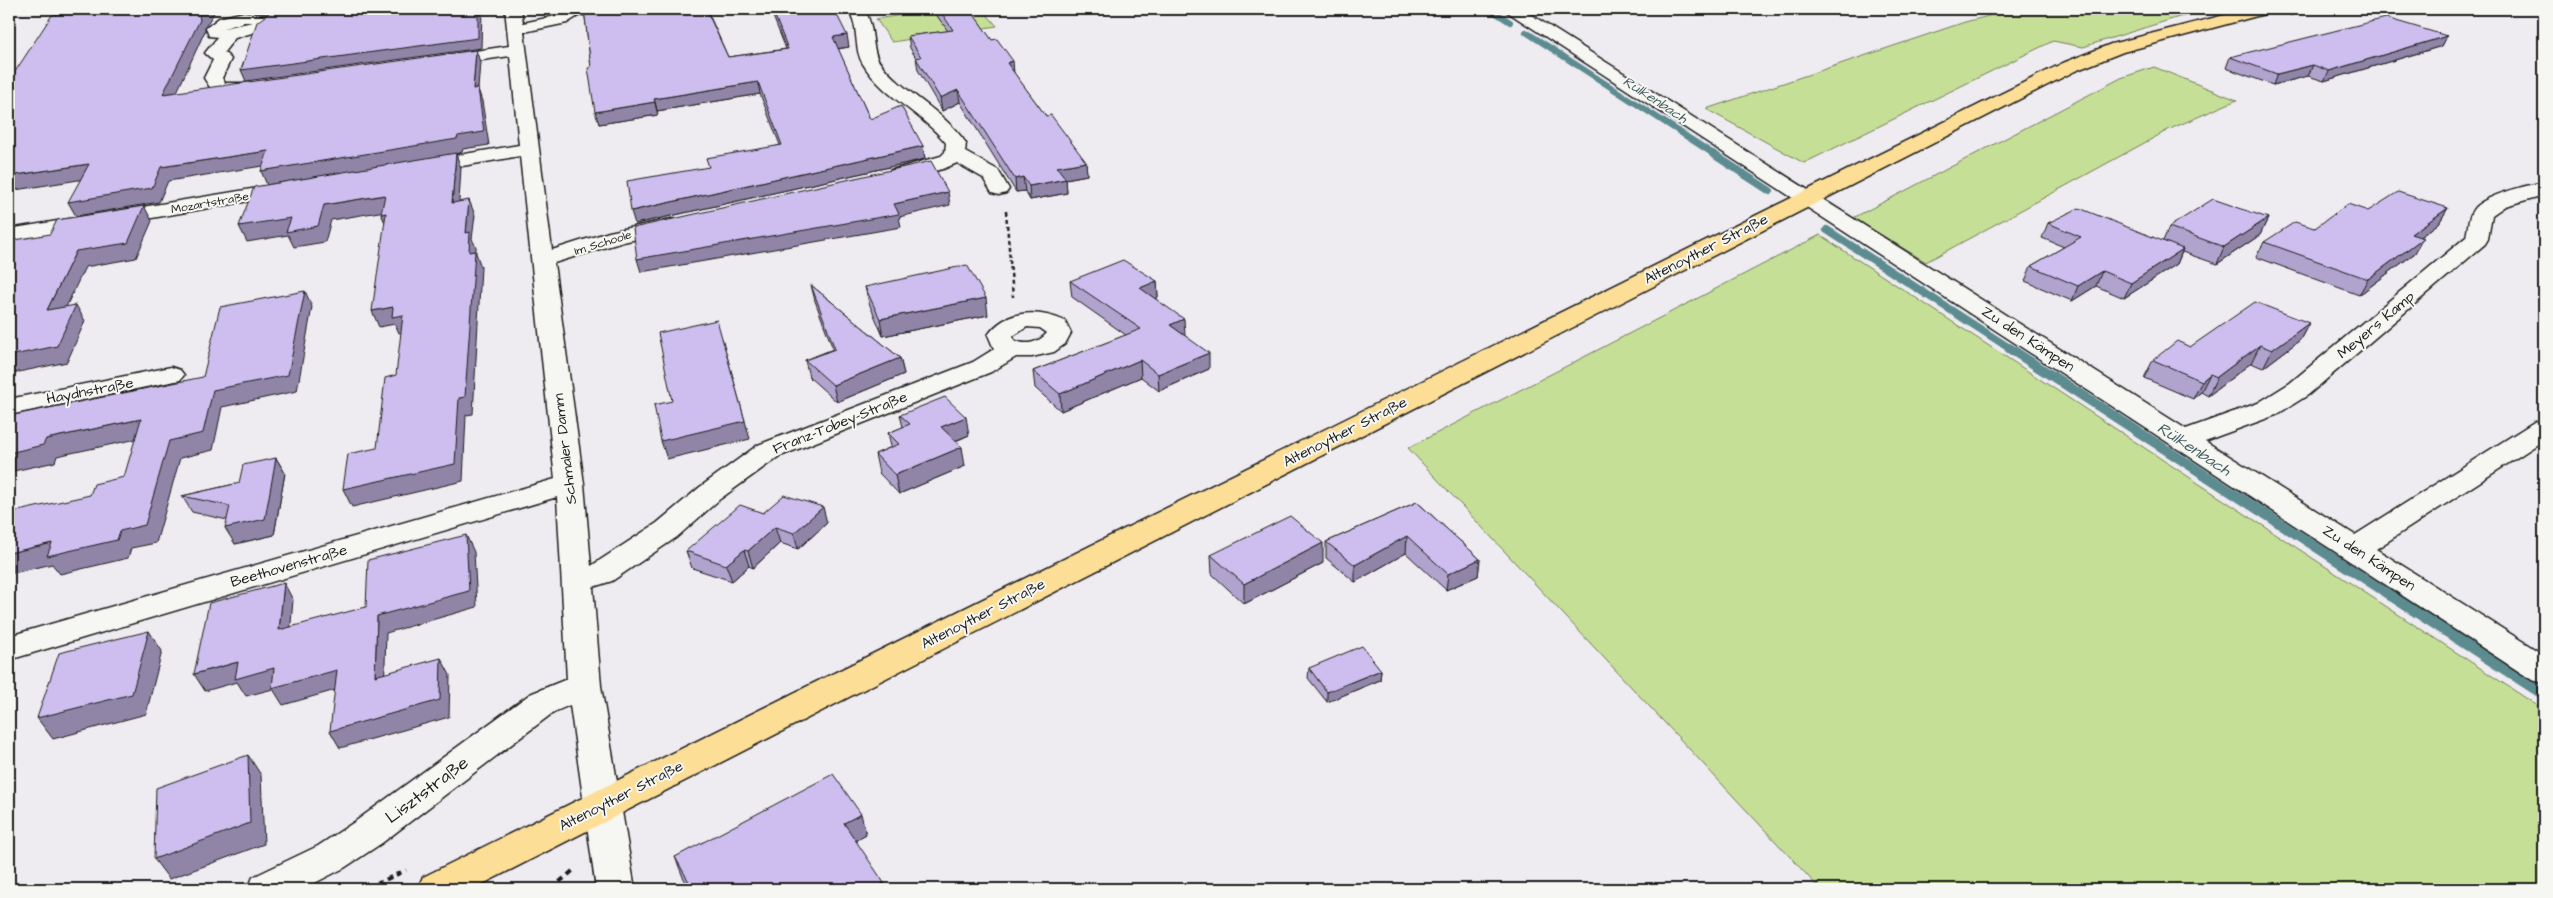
<svg xmlns="http://www.w3.org/2000/svg" width="2553" height="898" viewBox="0 0 2553 898" font-family="'Architects Daughter',sans-serif">
<rect width="100%" height="100%" fill="#eeebf1"/>
<filter id="ink" filterUnits="userSpaceOnUse"><feTurbulence type="fractalNoise" baseFrequency=".02" numOctaves="2"/><feDisplacementMap in="SourceGraphic" scale="10" xChannelSelector="R" yChannelSelector="G"/><feConvolveMatrix kernelMatrix="1 2 1 2 8 2 1 2 1" color-interpolation-filters="sRGB"/></filter>
<g filter="url(#ink)">
<path fill="#c6df96" stroke="#717e59" d="M941,9H982L997,26L892,42L876,19Z
M2016,9H2217L2179,17L2083,47L2053,41L1804,163L1706,109L1965,22Z
M2154,67L2237,100L2170,129L1926,262L1853,218L2121,78Z
M1820,235L2544,710V889H1820L1408,448Z"/>
<g fill="none" stroke-linecap="round" stroke-linejoin="round">
<path stroke="#5b8c90" stroke-width="6" d="M1490,9L1510,22
M1526,32L1715,155"/>
<path stroke="#5b8c90" stroke-width="8" d="M1713,154L1770,191
M1827,230L2011,349"/>
<path stroke="#5b8c90" stroke-width="10" d="M2009,348L2387,593"/>
<path stroke="#5b8c90" stroke-width="12" d="M2385,591L2544,694"/>
<defs>
<path id="minor" d="M505,9H521L523,23L556,16L567,9H595L593,12L578,16L567,23L524,32L552,250L609,232L671,219L679,220L682,225L679,230L623,242L554,263L584,484L591,566L657,523L700,487L758,445L973,362L994,349L988,335C1006,309 1038,309 1065,321L1071,333L1065,344L1054,352L1032,357H1016L991,372L778,457L720,499L677,537L612,581L593,587L601,686L635,889H596L570,705L554,712L382,843L344,868L303,889H248L253,877L318,846L356,821L530,694L567,679L557,497L9,660V636L555,479L520,156L422,173L415,171L412,167L415,163L422,161L519,145L510,56L441,66L435,65L432,61L435,57L441,56L509,46ZM1027,327L1040,328L1047,333C1039,343 1025,346 1014,340L1013,336Z
M848,9H864C876,27 870,51 881,64C905,94 943,110 966,143L965,152L998,170L1009,189L1006,193L999,195L992,193L983,178L957,163L943,169L898,180L891,178L888,174L891,170L941,156L945,152L946,143C922,113 883,97 863,64C853,48 860,27 848,9Z
M1503,9H1522L2186,429L2258,403L2290,383L2466,237C2468,229 2468,217 2473,210C2481,196 2528,185 2544,182V195L2505,206L2492,215L2488,239L2485,244L2308,395L2276,415L2205,441L2355,535L2534,422L2544,420V440L2376,549L2544,655V683L2532,680Z
M244,12L269,15L272,22L262,30L235,38L224,52L231,59L222,78L225,83H261L264,87L261,91L237,94L213,92L204,78L213,60L205,53L218,37L209,36L206,28L219,18ZM244,22H253L224,28Z
M288,183L295,185L298,189L295,193L9,243V229Z
M171,367L180,370L184,375L180,380L9,415V399Z"/>
<path id="major" d="M2248,9H2274L2272,12L2123,52L2075,71L473,889H417L423,877L2063,63L2111,44Z"/>
</defs>
<use href="#minor" stroke="#1c1c1c" stroke-width="3"/>
<use href="#major" stroke="#1c1c1c" stroke-width="3"/>
<path stroke="#1c1c1c" stroke-width="2" stroke-dasharray="3 2.5" stroke-linecap="butt" d="M2290,15L2314,9"/>
<path stroke="#1c1c1c" stroke-width="2.5" stroke-dasharray="4 3" stroke-linecap="butt" d="M1006,211L1013,297"/>
<path stroke="#1c1c1c" stroke-width="4" stroke-dasharray="6 5" stroke-linecap="butt" d="M366,889L406,870
M551,889L575,869"/>
<use href="#minor" fill="#f6f6f2" fill-rule="evenodd"/>
<use href="#major" fill="#fcde96" fill-rule="evenodd"/>
</g>
<path fill="#b0a3ce" stroke="#1c1c1c" d="M584,9L711,12H708L728,57L786,49L770,9H834L849,47L838,49L870,119L923,146L925,159L635,224L709,167L780,145L760,94L657,111L658,115L599,124L591,67Z
M932,9H970L1014,73L1046,116L1086,162L1087,175L1066,179L1067,193L1030,200L1025,191L1016,192L960,102L942,111L918,70L916,58L910,48L908,36L948,31Z
M2447,36L2442,46L2324,81L2308,76L2273,85L2226,68L2230,57Z
M2448,208L2439,223L2420,237L2415,253L2359,295L2256,257L2264,242L2315,228L2368,211Z
M2268,218L2260,235L2217,264L2182,252L2177,264L2124,298L2096,286L2072,301L2025,281L2031,266L2064,247L2042,238L2048,223L2163,241L2169,227Z
M1070,281H1157L1158,297L1155,299L1185,336L1209,369L1159,391L1141,377L1061,411L1035,388L1033,371L1126,335L1072,297Z
M811,285L900,358L904,374L837,402L809,377L805,360L833,349L815,301Z
M865,287L988,315L883,336L869,303Z
M2309,323L2300,340L2263,368L2251,363L2208,396L2201,392L2193,399L2144,378L2153,360L2190,347Z
M900,415L969,435L956,441L965,466L899,494L879,473L875,454L891,447L888,433L903,427Z
M276,458L285,473L274,535L235,544L227,520L192,512L182,496L239,483Z
M1417,502L1480,559L1478,576L1446,590L1406,553L1355,582L1326,558V542Z
M763,513L827,523L798,549L780,543L753,568L749,566L732,581L692,568L686,551Z
M1211,555L1323,563L1244,604L1212,574Z
M1309,668L1381,670L1380,680L1327,702L1308,678Z
M866,834L855,841L886,889H690L683,877L675,857Z"/>
<path fill="#9085a7" stroke="#1c1c1c" d="M203,9H212L214,13L205,27V31L170,107L163,94L199,15Z
M478,9H482L481,48L246,81L241,70Z
M705,9H710L711,12L706,13Z
M847,35L849,47L835,49L833,37Z
M2447,36L2442,46L2324,81L2329,71Z
M476,50L480,62L478,89L482,101L489,145L463,149L462,152L456,154L461,168L458,218L452,203L456,154L267,185L261,171L458,136L473,89Z
M1013,61L1014,73L1007,63Z
M2313,65L2308,76L2273,85L2277,74Z
M758,82L760,94L657,111L654,99Z
M958,90L960,102L942,111L940,98Z
M655,102L658,115L599,124L595,112Z
M923,146L925,159L635,224L631,211Z
M268,151L275,164L168,181L159,202L76,216L68,202L161,167Z
M1086,162L1087,175L1059,180L1057,167Z
M89,164L97,177L9,191V176Z
M1023,177L1025,191L1016,192L1015,179Z
M1066,179L1067,193L1030,200L1029,186Z
M948,192L950,205L899,217L901,227L641,272L637,259L894,204Z
M385,195L391,210L331,220L325,242L294,247L288,235L247,242L239,226L324,205Z
M469,200L475,215L472,239L476,247V253L481,267L473,414L466,415L463,481L352,507L343,489L459,398L466,233Z
M144,206L152,221L136,258L85,267L57,326L47,310L76,251Z
M2448,208L2439,223L2403,249L2411,234Z
M386,213L388,229L381,214Z
M2268,218L2260,235L2217,264L2224,247Z
M2423,238L2415,253L2359,295L2368,279Z
M2183,249L2177,264L2124,298L2131,283Z
M2102,271L2096,286L2072,301L2078,286Z
M1157,281L1158,297L1141,305L1140,288Z
M305,291L312,307L297,391L222,407L213,450L180,458L156,543L131,548L128,558L60,574L52,564L9,574V553L52,543L120,531L169,441L213,390Z
M986,298L988,315L883,336L880,319Z
M76,305L85,321L67,362L9,374V356Z
M393,307L403,315L410,331L399,333L395,324L379,327L372,311Z
M1184,319L1185,336L1170,325Z
M2309,323L2300,340L2263,368L2272,350Z
M722,338L750,439L667,459L661,441Z
M2260,345L2251,363L2208,396L2217,377Z
M1209,353V369L1159,391L1158,374Z
M900,358L904,374L837,402L833,385Z
M1140,360L1141,377L1061,411L1060,394Z
M2210,374L2201,392L2193,399L2202,381Z
M966,417L969,435L945,445L941,427Z
M141,419L151,436L57,456L55,462L9,472V453L46,439Z
M962,447L965,466L899,494L895,475Z
M276,458L285,473L274,535L235,544L225,528Z
M823,507L827,523L798,549L794,533Z
M775,527L780,543L753,568L748,551Z
M466,535L474,552L477,607L386,633L384,693L375,676L377,616Z
M1407,536L1406,553L1355,582V565Z
M1323,543V563L1244,604V584Z
M744,550L749,566L732,581L726,565Z
M1480,559L1478,576L1446,590L1448,574Z
M284,583L293,600L289,647L279,630Z
M149,631L162,651L146,714L53,739L37,718Z
M441,658L450,675L449,717L340,748L330,731Z
M238,662L274,668L337,670L346,687L283,705L273,689L246,696L237,682L205,691L194,674Z
M1381,670L1380,680L1327,702V692Z
M248,755L261,775L264,844L169,879L154,859Z
M861,814L866,834L850,844L844,823Z
M884,883L886,889H873Z"/>
<path fill="#cdbeef" stroke="#1c1c1c" d="M104,9H203L199,15L200,20L163,94L476,50L473,89L478,88L484,132L458,136L457,139L261,171L268,151L161,167L152,188L68,202L89,164L9,176V81L52,15Z
M268,9H478V38L241,70L257,22L269,13Z
M584,9H706L728,57L788,49L772,9H834L847,35L833,37L870,119L901,106L923,146L631,211L627,181L709,167L706,158L782,145L758,82L654,99L655,102L595,112L588,68L591,67Z
M939,9H970L992,40L997,39L1013,61L1007,63L1046,116L1051,115L1086,162L1057,167L1066,179L1029,186L1023,177L1015,179L958,90L940,98L916,58L921,57L908,36L953,30Z
M2386,18L2447,36L2329,71L2313,65L2277,74L2230,57Z
M456,153L452,203L469,200L466,233L470,232L469,252L475,251L465,397L459,398L455,464L343,489L348,454L377,448L385,378L396,375L403,315L392,317L393,307L372,311L386,213L381,214L385,195L324,205L318,226L286,232L291,218L239,226L254,187Z
M931,161L948,192L894,204L899,214L637,259L633,228Z
M2398,192L2448,208L2411,234L2423,238L2368,279L2264,242L2295,222L2315,228L2348,204L2368,211Z
M2213,199L2268,218L2224,247L2169,227Z
M144,206L128,243L76,251L47,310L76,305L57,346L9,356V241L50,234L57,220Z
M2079,208L2183,249L2131,283L2102,271L2078,286L2031,266L2081,237L2048,223Z
M1123,260L1157,281L1140,288L1184,319L1170,325L1209,353L1158,374L1140,360L1060,394L1033,371L1141,329L1070,281Z
M967,265L986,298L880,319L865,287Z
M811,285L900,358L833,385L805,360L835,349Z
M305,291L288,375L213,390L203,433L169,441L145,525L120,531L117,540L47,556L52,543L9,553V513L90,495L94,484L124,477L141,419L46,439L43,445L9,453V416L203,377L220,307Z
M2255,302L2309,323L2272,350L2260,345L2217,377L2210,374L2202,381L2153,360L2177,341L2190,347Z
M717,320L745,421L661,441L654,405L672,401L658,333Z
M945,397L966,417L941,427L962,447L895,475L875,454L899,444L888,433L910,424L900,415Z
M276,458L265,519L225,528L230,506L182,496L239,483L243,465Z
M784,495L823,507L794,533L775,527L748,551L744,550L726,565L686,551L740,505L763,513Z
M1417,502L1480,559L1448,574L1407,536L1355,565L1326,542Z
M1290,516L1323,543L1244,584L1211,555Z
M466,535L469,591L377,616L375,676L441,658L440,700L330,731L337,670L272,688L274,668L235,679L238,662L194,674L209,603L284,583L279,630L366,607L368,560Z
M149,631L132,694L37,718L59,653Z
M1362,646L1381,670L1327,692L1309,668Z
M248,755L250,823L154,859L156,788Z
M833,774L861,814L844,823L884,883L873,889H693L675,857Z"/>
</g>
<g text-anchor="middle" dominant-baseline="central" stroke-width="4" stroke-linejoin="round" paint-order="stroke">
<g font-size="12" fill="#1c1c1c" stroke="#f6f6f2">
<text transform="translate(210 203) rotate(-10)">Mozartstraße</text>
<text transform="translate(603 243) rotate(-17)">Im Schoole</text>
</g>
<g font-size="14" font-style="italic" fill="#415d60" stroke="#f6f6f2">
<text transform="translate(1655 100) rotate(33)">Rülkenbach</text>
</g>
<g font-size="15" fill="#1c1c1c" stroke="#f6f6f2">
<text transform="translate(1706 249) rotate(-27)">Altenoyther Straße</text>
<text transform="translate(2376 325) rotate(-40)">Meyers Kamp</text>
<text transform="translate(2028 339) rotate(33)">Zu den Kämpen</text>
<text transform="translate(90 391) rotate(-11)">Haydnstraße</text>
<text transform="translate(840 423) rotate(-22)">Franz-Tobey-Straße</text>
<text transform="translate(1345 432) rotate(-27)">Altenoyther Straße</text>
<text transform="translate(565 449) rotate(-97)">Schmaler Damm</text>
<text transform="translate(2369 558) rotate(33)">Zu den Kämpen</text>
<text transform="translate(289 566) rotate(-16)">Beethovenstraße</text>
<text transform="translate(983 614) rotate(-27)">Altenoyther Straße</text>
<text transform="translate(621 796) rotate(-27)">Altenoyther Straße</text>
</g>
<g font-size="16" font-style="italic" fill="#415d60" stroke="#f6f6f2">
<text transform="translate(2194 449) rotate(33)">Rülkenbach</text>
</g>
<g font-size="18" fill="#1c1c1c" stroke="#f6f6f2">
<text transform="translate(427 790) rotate(-37)">Lisztstraße</text>
</g>
</g>
<rect width="2553" height="898" fill="none" stroke="#f6f6f2" stroke-width="30"/>
<rect x="15" y="15" width="2523" height="868" fill="none" stroke="#1c1c1c" stroke-width="2" filter="url(#ink)"/>
</svg>
